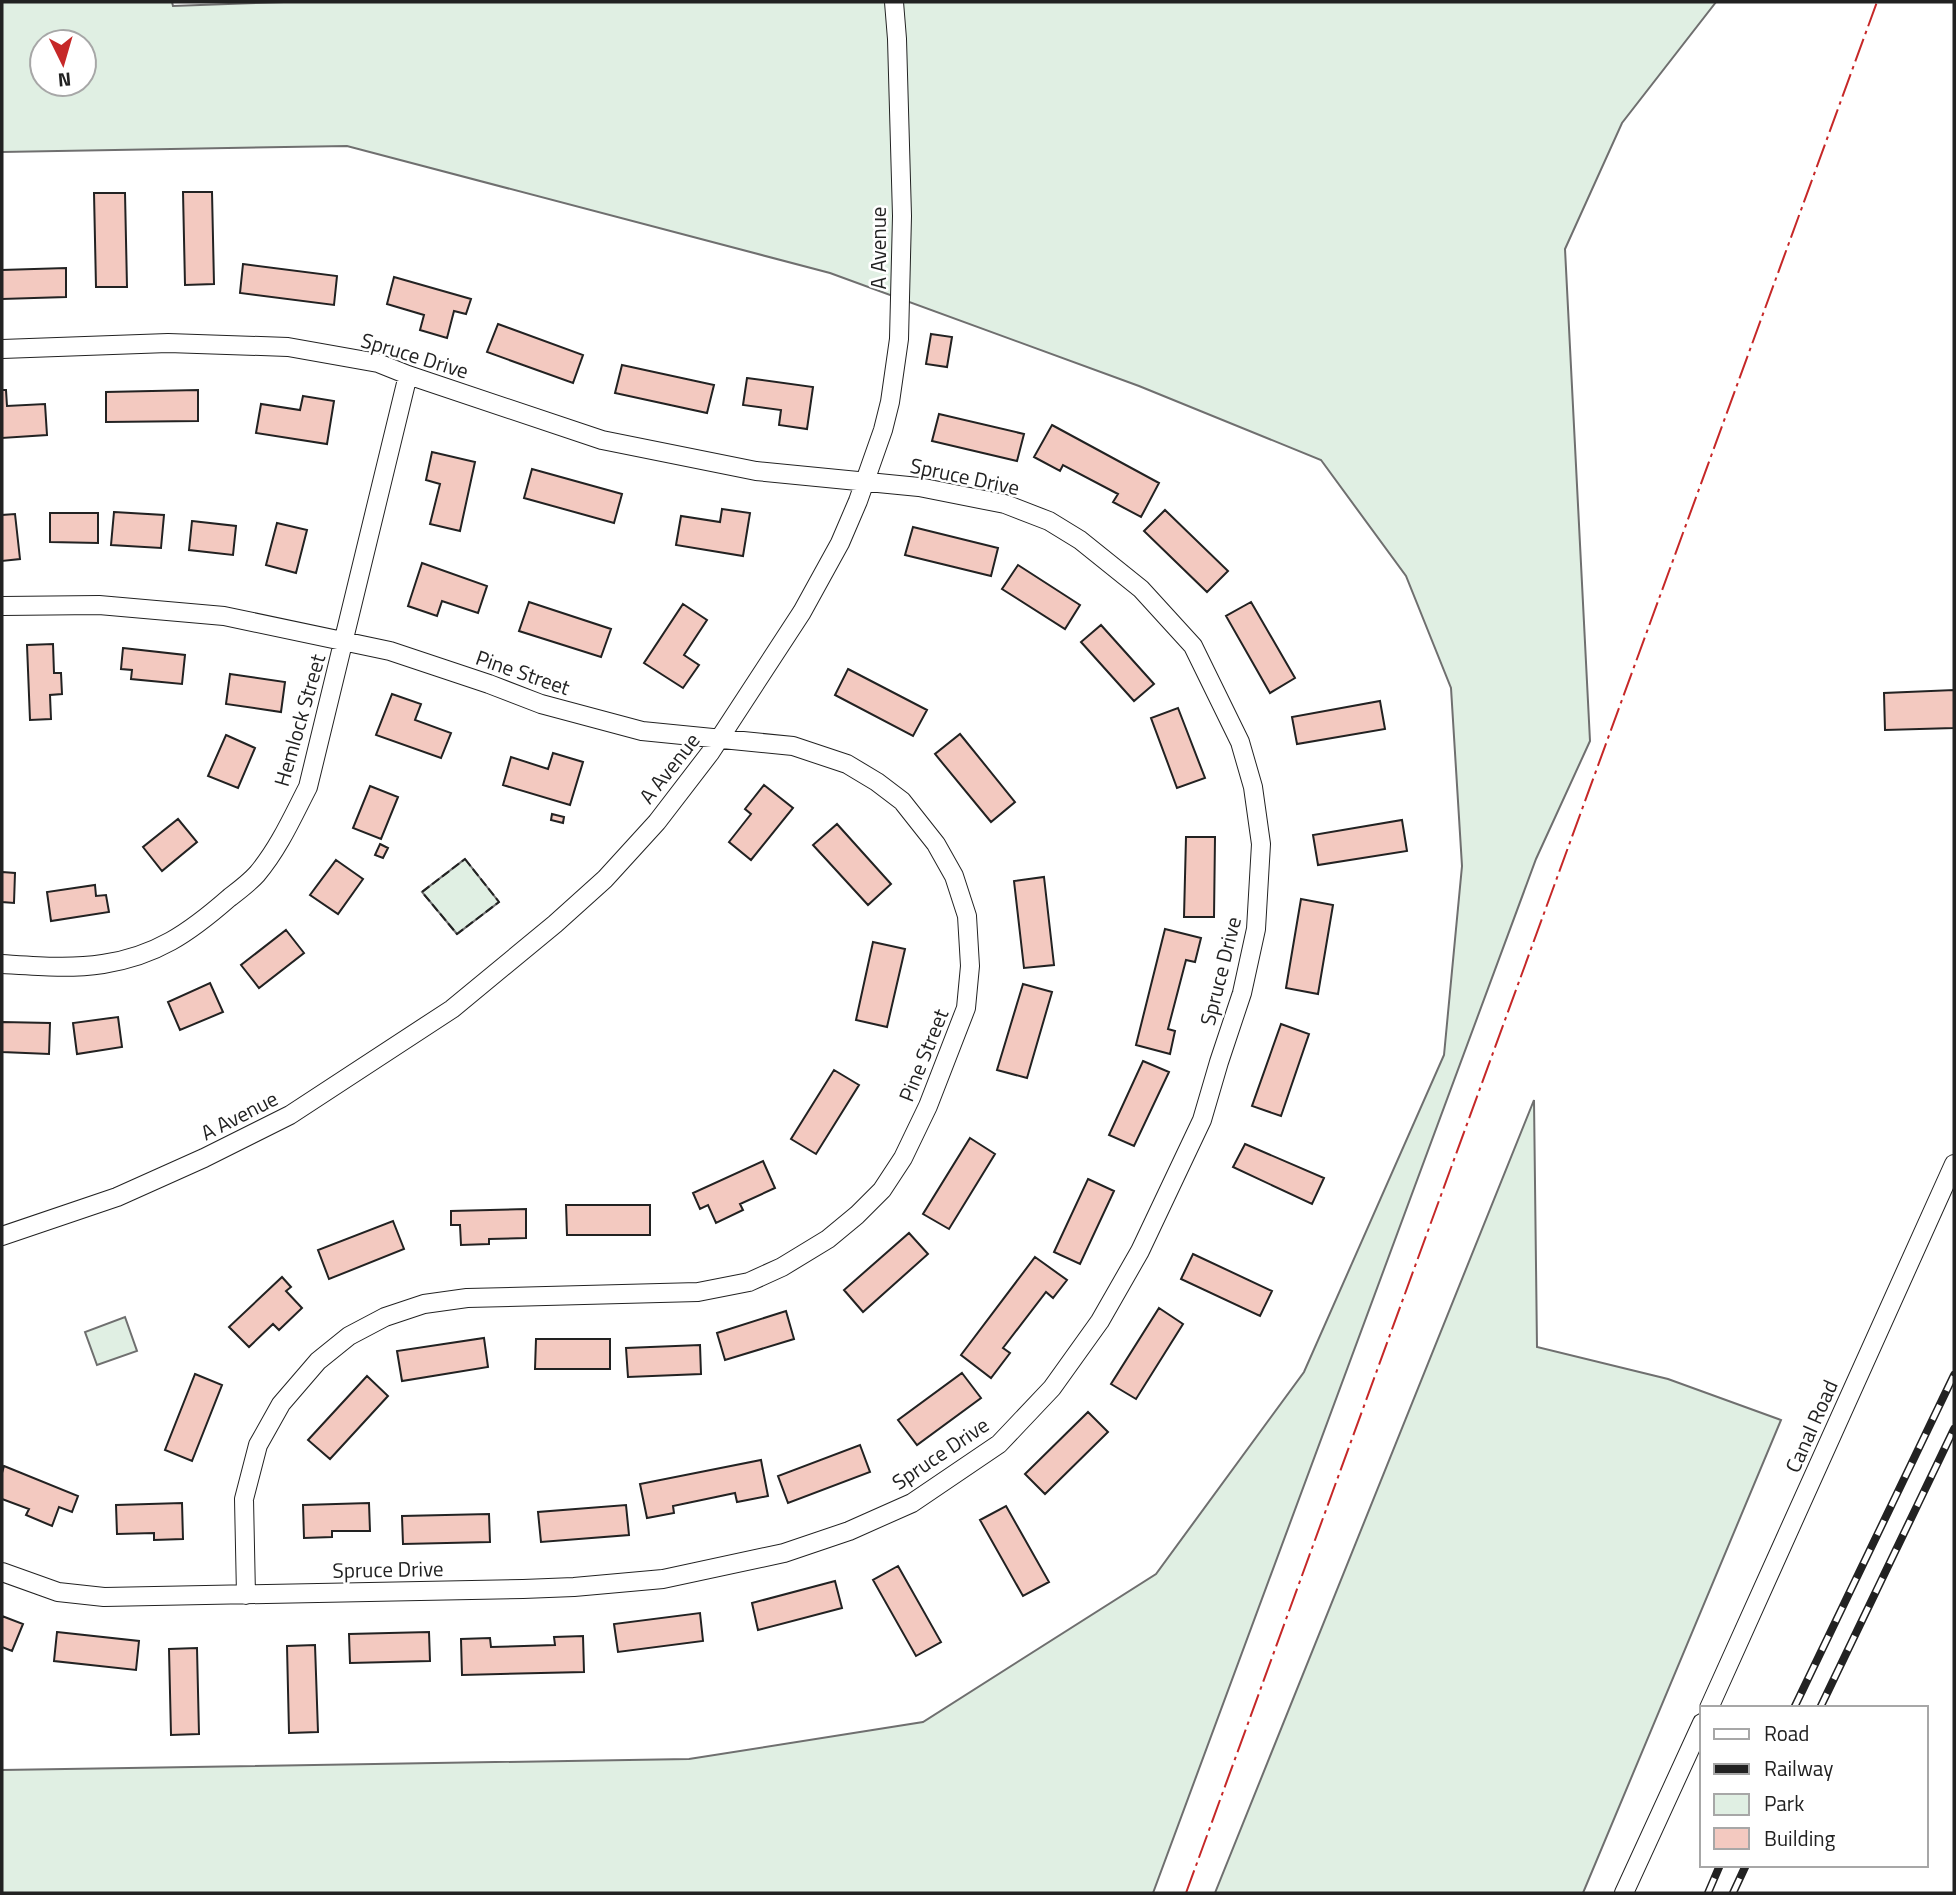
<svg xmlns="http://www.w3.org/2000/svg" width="1956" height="1895" viewBox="0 0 1956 1895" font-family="'Titillium Web',sans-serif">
<rect width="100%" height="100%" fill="#fff"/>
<path fill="#e0efe3" stroke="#6f6f6f" stroke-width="2" fill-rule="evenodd" d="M2,2H172L173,6L284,2H1716L1622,123L1565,249L1590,741L1536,859L1153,1893H2V1770L689,1759L923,1722L1156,1574L1304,1372L1444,1055L1462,866L1451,688L1406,576L1321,460L1139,386L830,273L347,146L2,152ZM42,42H84V84H42Z
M465,859L499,902L457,934L422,892Z
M1534,1100L1537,1347L1668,1379L1781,1420L1583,1893H1215Z
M125,1317L137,1351L97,1365L85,1332Z"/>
<path fill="#f3c9c0" stroke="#222" stroke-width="2" d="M183,192H212L214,284L185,285Z
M94,193H125L127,287H96Z
M243,264L337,276L334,305L240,293Z
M66,268V297L2,299V270Z
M394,277L471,299L466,314L454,311L447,338L420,330L424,315L387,304Z
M498,324L583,355L573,383L487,352Z
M931,334L952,337L947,367L926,364Z
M622,365L714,385L707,413L615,393Z
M747,378L813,387L807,429L779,425L781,410L743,405Z
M2,390H6L7,406L45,404L47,435L2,438Z
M198,390V421L106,422V392Z
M303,396L334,401L327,444L256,433L261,404L300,410Z
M939,414L1024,434L1017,461L932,441Z
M1052,425L1159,483L1141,517L1113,502L1118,494L1063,465L1060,471L1034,457Z
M432,452L475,462L460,531L430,524L440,484L426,480Z
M532,469L622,494L614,523L524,498Z
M722,509L750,513L743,556L676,545L681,516L720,522Z
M1165,510L1228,571L1207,592L1144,531Z
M114,512L164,515L161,548L111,545Z
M50,513H98V543L50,542Z
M15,514L20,559L2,561V515Z
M192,521L236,526L233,555L189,550Z
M277,523L307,530L296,573L266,565Z
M913,527L998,548L991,576L905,555Z
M422,563L487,586L478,613L442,601L437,616L408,606Z
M1018,565L1080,605L1065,629L1002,589Z
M529,602L611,629L601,657L519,631Z
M1251,602L1295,678L1270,693L1226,616Z
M683,604L707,620L684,655L699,665L683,688L644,663Z
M1101,625L1154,684L1134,701L1081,642Z
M53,644L54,673H61L62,694L50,695L51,719L30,720L27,645Z
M123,648L185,655L182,684L131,679L132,670L121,669Z
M848,669L927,710L913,736L835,695Z
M230,674L285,682L281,712L226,704Z
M1954,690V728L1885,730L1884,693Z
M392,694L421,704L415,720L451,733L441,758L376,735Z
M1380,701L1385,729L1297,744L1292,717Z
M1178,708L1205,778L1177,788L1151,718Z
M960,734L1015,802L991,822L935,754Z
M226,735L255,748L238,788L208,776Z
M553,753L583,762L570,805L503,785L511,757L548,769Z
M764,785L793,808L751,860L729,842L751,814L745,809Z
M370,786L398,797L381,839L353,828Z
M552,814L564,817L563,823L551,820Z
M178,819L197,842L162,871L143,847Z
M1402,820L1407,851L1318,865L1313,835Z
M837,824L891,884L868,905L813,845Z
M1186,837H1215L1214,917H1184Z
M380,844L388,848L383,858L375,855Z
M336,860L363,879L338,914L310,895Z
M2,872L15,873L14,903L2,902Z
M1044,877L1054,965L1024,968L1014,881Z
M95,885L96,896L106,895L109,912L51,921L47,892Z
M1301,899L1333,905L1318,994L1286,988Z
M1165,929L1201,938L1195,962L1186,960L1168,1029L1175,1031L1170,1054L1136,1045Z
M286,930L304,953L259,988L241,965Z
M873,942L905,949L887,1027L856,1020Z
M210,983L223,1012L180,1030L168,1002Z
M1023,984L1052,992L1027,1078L997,1070Z
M118,1017L122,1047L77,1054L73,1023Z
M2,1022L50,1023L49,1054L2,1052Z
M1281,1024L1309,1034L1281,1116L1252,1106Z
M1143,1061L1169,1072L1134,1146L1109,1135Z
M834,1070L859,1085L816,1154L791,1139Z
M970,1138L995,1154L949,1229L923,1214Z
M1245,1144L1324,1178L1312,1204L1233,1167Z
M763,1161L775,1188L740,1204L743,1210L716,1223L708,1205L700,1209L693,1193Z
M1088,1179L1114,1191L1080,1264L1054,1252Z
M566,1205H650V1235H567Z
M526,1209V1238L489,1239V1244L461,1245L460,1225H451V1211Z
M393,1221L404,1249L329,1279L318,1250Z
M909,1233L928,1254L863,1312L844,1290Z
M1193,1254L1272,1291L1260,1316L1181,1279Z
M1035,1257L1067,1280L1053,1298L1046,1292L1003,1348L1010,1353L991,1378L961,1355Z
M282,1277L291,1287L286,1291L302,1308L279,1330L273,1324L249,1347L229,1327Z
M1159,1308L1183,1324L1136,1399L1111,1384Z
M786,1311L794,1339L725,1360L717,1333Z
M484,1338L488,1367L402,1381L397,1351Z
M536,1339H610V1369H535Z
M700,1345L701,1374L628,1377L626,1348Z
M962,1373L981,1398L917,1445L898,1420Z
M195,1374L222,1385L192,1461L165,1450Z
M367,1376L388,1396L330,1459L308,1440Z
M1088,1412L1108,1432L1045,1494L1025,1474Z
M860,1445L870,1472L788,1503L778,1476Z
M761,1460L768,1496L737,1502L735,1493L673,1506L674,1513L647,1518L640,1484Z
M4,1466L78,1496L72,1512L59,1507L52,1526L26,1515L29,1509L2,1499V1473Z
M182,1503L183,1539L154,1540V1533L117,1534L116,1505Z
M369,1503L370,1531H332V1537L304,1538L303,1505Z
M626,1505L629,1535L541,1542L538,1512Z
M1006,1506L1049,1582L1023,1596L980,1520Z
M489,1514L490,1542L403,1544L402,1516Z
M898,1566L941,1642L916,1656L873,1580Z
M835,1581L842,1608L758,1630L752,1603Z
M700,1613L703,1641L618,1652L614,1624Z
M2,1616L23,1624L12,1651L2,1647Z
M57,1632L139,1641L136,1670L54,1661Z
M429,1632L430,1661L350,1663L349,1634Z
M583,1636L584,1672L462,1675L461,1639L490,1638L491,1647L555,1645L554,1637Z
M315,1645L318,1732L289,1733L287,1646Z
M197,1648L199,1734L171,1735L169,1649Z"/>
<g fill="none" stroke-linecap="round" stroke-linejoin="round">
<defs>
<path id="street" d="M2,349L168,343L288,347L378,363L408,375L602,440L756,471L919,487L1005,504L1049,521L1080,540L1141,589L1193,646L1240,742L1253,787L1261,844L1256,929L1242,993L1219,1062L1202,1120L1140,1251L1100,1321L1052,1388L999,1444L912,1503L849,1531L784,1553L663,1579L574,1587L523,1589L104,1597L58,1592L2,1572
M2,606L99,605L224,616L390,651L489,684L541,704L642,731L793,746L847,764L877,782L902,801L936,844L954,876L967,916L970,966L966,1008L928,1106L903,1158L882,1190L857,1215L828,1239L782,1267L749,1282L698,1292L467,1298L424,1304L385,1317L349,1336L318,1361L281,1404L258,1445L244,1499L246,1595
M2,964C35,966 70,969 103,964C156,956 189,933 229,898C238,891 249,883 257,874C279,848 293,816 308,787L408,375
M2,1236L117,1197L204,1158L290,1115L452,1009L555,924L605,879L657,822L710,753L802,612L840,543L858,501L883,430L890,402L899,339L902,216L897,39L894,2
M1709,1708L1954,1164
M1624,1893L1702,1723"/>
</defs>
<use href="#street" stroke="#222" stroke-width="20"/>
<use href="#street" stroke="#fff" stroke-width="18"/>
<defs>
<path id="rail" d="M1794,1708L1954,1375
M1820,1708L1954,1429
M1708,1893L1720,1865
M1733,1893L1746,1865"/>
</defs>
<use href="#rail" stroke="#222" stroke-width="8"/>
<use href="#rail" stroke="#fff" stroke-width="5" stroke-dasharray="16" stroke-linecap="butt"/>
<path stroke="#222" stroke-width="2" stroke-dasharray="9 3.5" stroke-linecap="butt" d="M465,859L499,902L457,934L422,892Z"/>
<path stroke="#c62828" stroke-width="2" stroke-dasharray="24 5 3.5 5" stroke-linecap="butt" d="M1186,1893L1877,2"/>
</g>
<g text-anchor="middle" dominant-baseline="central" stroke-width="5" stroke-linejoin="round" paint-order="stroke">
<g font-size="21" fill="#222" stroke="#fff">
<text transform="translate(878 248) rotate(-90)">A Avenue</text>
<text transform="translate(415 355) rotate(17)">Spruce Drive</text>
<text transform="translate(965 476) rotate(12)">Spruce Drive</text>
<text transform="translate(523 672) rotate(19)">Pine Street</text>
<text transform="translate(299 720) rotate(-74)">Hemlock Street</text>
<text transform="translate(669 768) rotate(-52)">A Avenue</text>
<text transform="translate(1220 971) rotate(-76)">Spruce Drive</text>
<text transform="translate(923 1055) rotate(-68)">Pine Street</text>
<text transform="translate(239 1115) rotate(-27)">A Avenue</text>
<text transform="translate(1811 1426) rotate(-66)">Canal Road</text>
<text transform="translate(940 1453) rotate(-34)">Spruce Drive</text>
<text transform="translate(388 1569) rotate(-1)">Spruce Drive</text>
</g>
</g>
<rect width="1956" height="1895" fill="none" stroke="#222222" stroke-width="7"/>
<rect x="1700" y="1706" width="228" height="161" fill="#ffffff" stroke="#a7a7a7" stroke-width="2"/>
<rect x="1714" y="1729" width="35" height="10" fill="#ffffff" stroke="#a7a7a7" stroke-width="2"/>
<text x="1764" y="1741" font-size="21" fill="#222222">Road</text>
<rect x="1714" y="1764" width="35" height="10" fill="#222222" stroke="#a7a7a7" stroke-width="2"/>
<text x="1764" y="1776" font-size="21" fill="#222222">Railway</text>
<rect x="1714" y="1794" width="35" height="21" fill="#e0efe3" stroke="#a7a7a7" stroke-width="2"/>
<text x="1764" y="1811" font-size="21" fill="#222222">Park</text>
<rect x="1714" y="1828" width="35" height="21" fill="#f3c9c0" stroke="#a7a7a7" stroke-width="2"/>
<text x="1764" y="1846" font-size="21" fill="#222222">Building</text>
<g transform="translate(63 63) rotate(175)"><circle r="33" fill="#ffffff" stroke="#a7a7a7" stroke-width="2"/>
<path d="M0-5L12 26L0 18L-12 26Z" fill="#c62828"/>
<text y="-10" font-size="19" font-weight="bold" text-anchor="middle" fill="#222222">N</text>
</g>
</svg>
